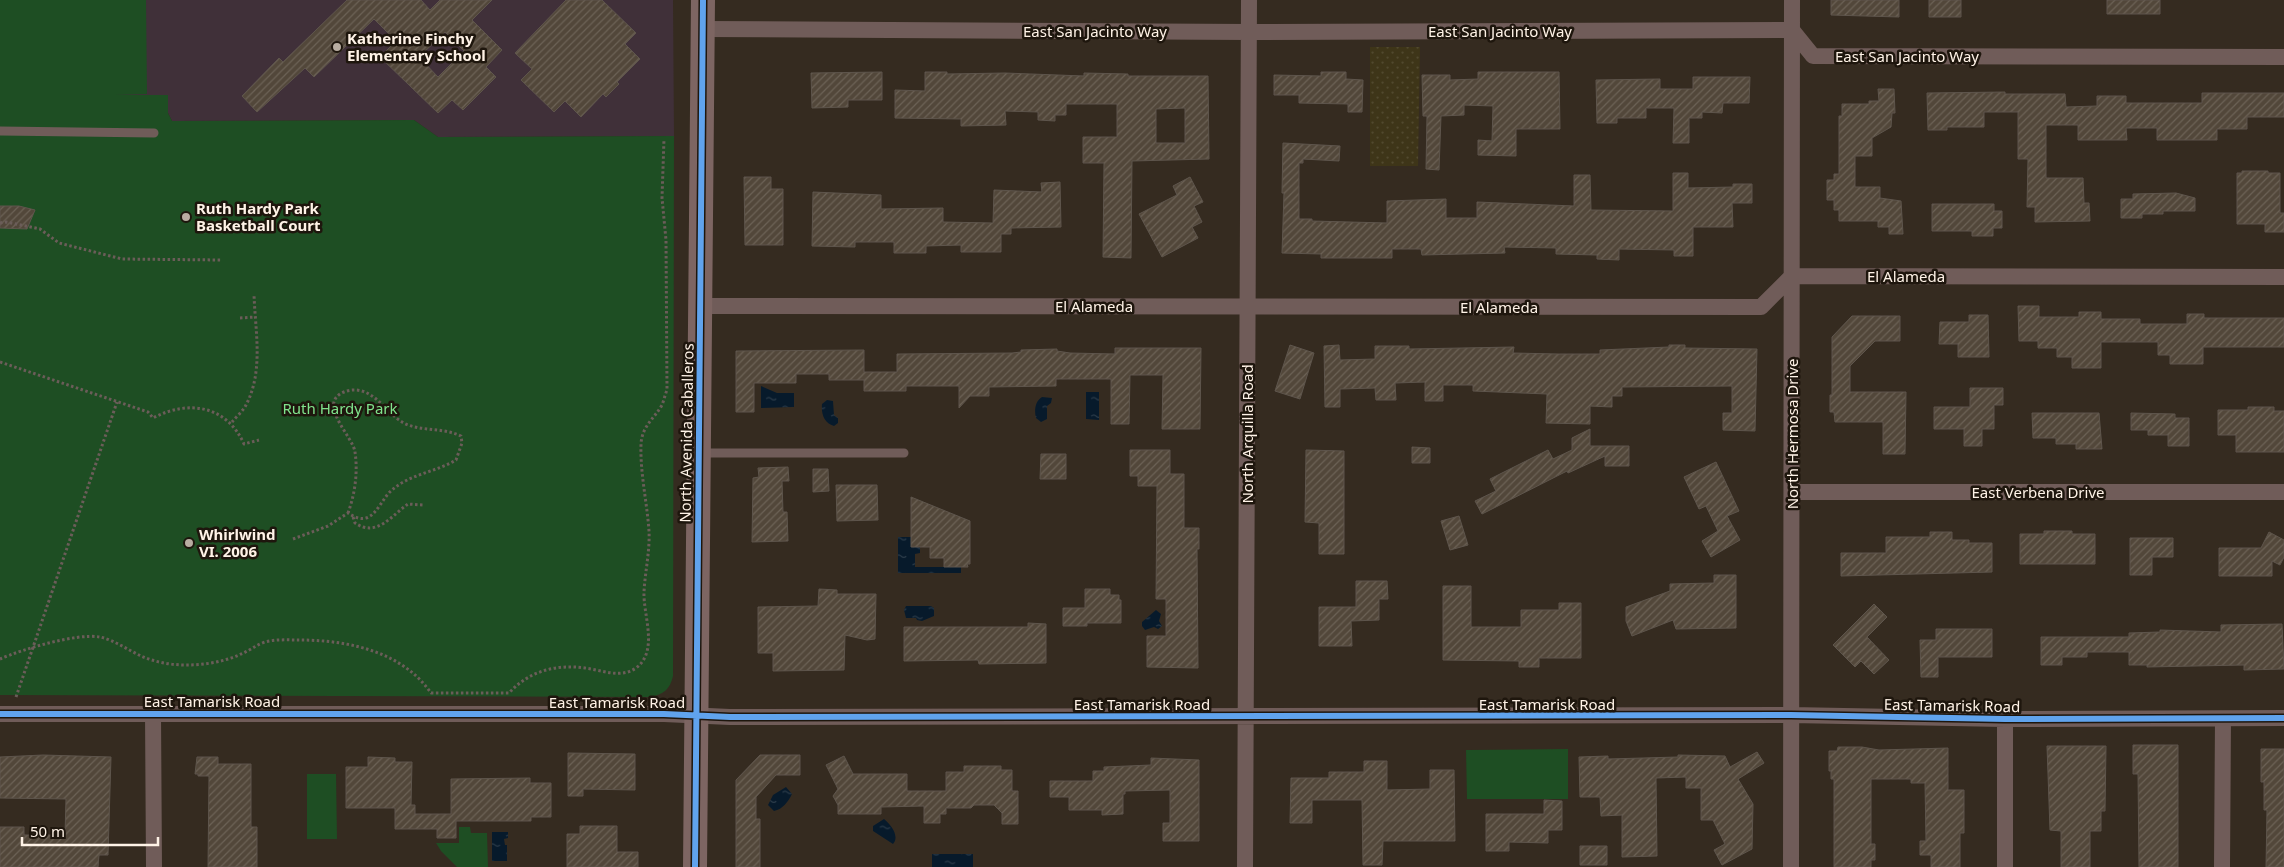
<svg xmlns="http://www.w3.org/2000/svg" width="2284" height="867" viewBox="0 0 2284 867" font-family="'Noto Sans',sans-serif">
<defs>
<pattern id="sand-dots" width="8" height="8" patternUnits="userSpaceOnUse" patternTransform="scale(1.25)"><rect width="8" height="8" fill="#3e3518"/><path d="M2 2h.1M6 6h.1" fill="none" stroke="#51492e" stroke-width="1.8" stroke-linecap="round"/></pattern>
<pattern id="water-ripples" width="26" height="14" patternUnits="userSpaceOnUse" patternTransform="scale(1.25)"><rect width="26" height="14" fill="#071a2b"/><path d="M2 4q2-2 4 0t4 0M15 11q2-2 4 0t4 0" fill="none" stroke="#2c3c4a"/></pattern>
<pattern id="building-hatch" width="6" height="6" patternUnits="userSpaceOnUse" patternTransform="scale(1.25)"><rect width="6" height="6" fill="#52473a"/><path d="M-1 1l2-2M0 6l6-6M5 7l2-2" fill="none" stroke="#6c6256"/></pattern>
</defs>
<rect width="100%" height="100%" fill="#352b20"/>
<path fill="#403039" d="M0,0H673L674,136L438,137L414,120L172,121L168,113L167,95H0Z"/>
<path fill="#1e4e23" d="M0,0H146L147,94L116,95H168V113L172,121L414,120L438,137L674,136L673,676C670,690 663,694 651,697L0,695Z
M1568,749V799H1467L1466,750Z
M307,774H336L337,839H307Z
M459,827H470L471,833H487L488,867H457L441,851L436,843H459Z"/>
<path fill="url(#sand-dots)" d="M1370,47H1420L1418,166H1370Z"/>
<path fill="url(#water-ripples)" d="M761,386L777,393H794V407L761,408Z
M1086,392H1099V420L1086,419Z
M1042,397L1052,398L1051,403L1047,406V419L1041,422L1036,418C1034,411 1035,401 1042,397Z
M827,400L833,401L834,415L838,418V423L834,426C824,423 821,414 822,404Z
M898,537H911L920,547V553L915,554V567H961V573H898Z
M906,606H931L934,608V616L922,621L917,620L916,618H906L904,610Z
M1156,610L1161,614L1159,621L1162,626L1158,629L1154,627L1145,630L1142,626V622Z
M786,787L792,794C788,802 783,809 774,811L768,805L773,795Z
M884,819C891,825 900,836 893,844L873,831V826Z
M492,832H508V838L504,839L505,845H507V861H492Z
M932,854H973V867H932Z"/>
<path fill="url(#building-hatch)" stroke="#5e554c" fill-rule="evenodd" d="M347,0H421L430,10L440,0H492L472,20L502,50L486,67L496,77L463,110L452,100L438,113L380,57L396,41L374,19L314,77L305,68L257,112L242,96L279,58L283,62ZM445,32L464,51L438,77L419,57Z
M566,0H602L636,33L625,44L640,59L617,82L619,84L606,97L603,94L581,117L565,101L554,112L521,80L532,69L515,53Z
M1831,0H1899V17L1831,15Z
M1929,0H1961V17H1929Z
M2107,0H2160V14H2107Z
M882,72V100H848V107L812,108L811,73Z
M925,72H947V74L1005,73L1084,76V73L1128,74V76H1208L1209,159L1132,161L1131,258L1103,257L1104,163H1083V137H1117V104H1066V115H1055V121L1038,120V112L1005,111L1006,125L961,126V119L895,118V90L925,91ZM1185,108V143H1156V109Z
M1321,72H1346V79L1363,80L1362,112H1348V104L1299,103V95H1274V75L1321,76Z
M1478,72H1559L1560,129H1516V156L1478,155V140L1492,141L1493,106L1464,105V115L1441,116L1439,170L1426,169L1427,116H1423L1422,75H1450V80L1478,79Z
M1693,77H1750L1749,103H1723L1722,113L1702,112V118H1689V143H1673L1674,108H1646V118H1617V123H1597L1596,80L1660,79V89H1693Z
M1878,89H1894L1895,113H1892L1891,127L1872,138V156H1855V187H1880V198L1901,201L1903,234H1889V227H1878V221H1839V210H1834V200H1827V180H1834V174H1839V116H1842V104H1869V101H1879Z
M2005,92V94H2065L2066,107L2097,106V96H2126V103H2202V93H2284V117H2247V129H2217V140H2157V128H2126L2127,140H2078V125H2046V178H2083L2084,203H2089L2090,221L2035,222V207H2027L2028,159H2018V112H1984V127H1947V130H1928L1927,93Z
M1283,143L1340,146L1339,161L1303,159V163H1299V219H1312V221L1387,223V201L1446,199V218H1477V202L1574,206V175H1590L1591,210L1673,211V173H1688V188L1733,187V184H1752V203H1732L1733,227H1693V256H1674V250L1619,249V260L1597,259V255L1556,254V248L1504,247L1505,253L1422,255L1421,249H1392V258H1321V254L1282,253L1284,193H1282Z
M2242,171H2268V173H2280V213H2284V232H2265V224H2237V173H2242Z
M744,177H771V189H783V245H745Z
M1190,177L1203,202L1194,206L1202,222L1192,227L1198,238L1162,257L1139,214L1177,195L1173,186Z
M1060,182L1061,227L1011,228V234H1001V252H961V245L926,246V253H894V242H855V247L812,246L813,192L881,195V209L943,208V222L993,223L994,190L1042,192L1041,183Z
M2176,193L2195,198V211H2163V214H2142V218H2121V199H2133V194Z
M1932,204H1994V211H2002V228H1993V236H1972V231H1932Z
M0,206H19L35,210L27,229L0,228Z
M2018,306H2039V317H2079V312H2101V319H2140V324H2187V314H2204V318H2284V347H2203V364H2170V355H2158V342H2101V368H2072V357H2057V348H2038V341H2019Z
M1969,315H1988L1989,357H1958V344H1939L1940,322H1969Z
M1852,316H1900V341H1875L1850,366V392H1906L1905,454H1883V422H1835L1834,412H1830V395H1832V337Z
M1290,345L1314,353L1300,399L1275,391Z
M1339,345L1340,360L1375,359V346H1409V349L1514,347L1513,353L1558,354H1600V350L1669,347V345H1685V348L1757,349L1755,431L1723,430V413H1732V386L1622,387V396H1612V407L1590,406V424L1546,423L1547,394L1473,391V385H1443V401H1425V382L1395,383L1396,400H1376L1375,388L1340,389V407H1325L1324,346Z
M1115,348H1201L1200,429H1162L1163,375H1130L1129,424H1111V379H1056V386L989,387V396H970L959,408V386H906V391H864V380H829V374H796V383H754V412H736V351L864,350V372H897V354L1012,353L1021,352V350L1057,349V351L1070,353L1115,354Z
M1970,388H2003V405H1994V429H1982V446H1964V429H1934V407H1970Z
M2248,407H2274V411H2284V452H2236V435H2218V410H2248Z
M2032,413H2099L2102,449H2076V444H2056V438H2033Z
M2131,413L2175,414V418H2189V446H2168V435H2148V430H2131Z
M1590,429V446H1629V466H1605V456L1568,473L1567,471L1482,514L1475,501L1496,491L1490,479L1548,450L1553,459L1572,450V438Z
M1412,447L1430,448V463H1412Z
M1130,450H1170V474H1184V528H1199V549H1197L1198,668L1147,667V636H1166V599H1156L1157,486H1138V476H1130Z
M1306,450L1344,451V554H1319V523L1305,522Z
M1041,454H1066V479H1040Z
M1716,462L1739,511L1727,516L1740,540L1711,557L1702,541L1718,531L1706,506L1699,509L1684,477Z
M788,467L789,481H782L783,512H787L788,541L752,542L753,478L759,477L758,468Z
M813,469H828L829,491L813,492Z
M836,485H877L878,520L837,521Z
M911,497L970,521V564H967L968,567H944V558H930V547H911Z
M1459,516L1468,545L1450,550L1441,521Z
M2044,531H2072V534H2095V564H2020V534H2044Z
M1930,532H1952V540H1969V543H1992V572L1841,576V553H1886V537H1930Z
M2269,532L2284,540V557L2280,565L2272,561V576H2219V548H2261Z
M2130,538H2173V557H2152V575H2130Z
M1714,575H1736V628L1676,629L1673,620L1632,636L1626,621V607L1670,591V584L1714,583Z
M1356,581H1387L1388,599H1379V620L1351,621L1352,646H1319V607H1356Z
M1443,586H1471V627H1521V610H1559V603H1581V658H1539V667H1519V661L1443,660Z
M819,589L837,590V594H876L875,639L867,640L845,635L844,670L773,671V653H758V607L818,606Z
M1085,589H1110V595H1119V600H1121V623H1087V626H1063V608H1085Z
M1874,604L1887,617L1867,637L1889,660L1874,674L1861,661L1855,667L1833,645Z
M1028,623L1046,624V663L979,664L978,660L904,661V627H1028Z
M2282,624L2284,669L2244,670V665L2147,667V665H2129V652H2087V657H2062V665H2041V637H2129V633L2160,632V630L2221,632V625Z
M1936,629H1992V657H1938V677H1921L1920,640H1936Z
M2133,745H2178V867H2139L2138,774H2133Z
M2047,746H2106L2105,811H2101V831H2090V867H2061V831L2050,830Z
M1838,747H1862L1879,750L1948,748V790H1964V833H1960V867H1931V855H1920V841H1926L1925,783H1911V779H1871V844H1875V860H1871V867H1834V779H1831V771H1829V751H1837Z
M2261,749H2284V867H2266L2267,810H2264V782H2261Z
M1757,752L1764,763L1738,779L1753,804L1752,849L1722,865L1714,850L1725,844L1713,820H1701V788H1686V777L1656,778L1657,856L1622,857V815L1601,816L1600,797H1580L1579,757L1608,756V759L1678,757V755L1725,756L1730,767Z
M568,753L635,754V790L583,789V796H568Z
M43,755L111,757L108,855H99L98,867H0V827H24V835H65L66,799L0,798V757Z
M760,755H800V775H776L756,797V819H760V867H736V780Z
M844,756L853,774H907V791H946V772H964V766H1001V770H1012V791H1018V824H1002V813L994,805H974L971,808H946V814H940V823H924V806L881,807V814H838V805L833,796L838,789L826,765Z
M197,757H218V764H251V827H257V867H208L209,776H198V774H195Z
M368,757L395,758V762H412L411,805H415V814H451V779L530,778V783H551V817H531V821H456V838H437V829H395V808H346V767H368Z
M1151,758L1199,760V841H1163V823H1170V790L1125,791V794H1123V814L1102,815V810H1069V797H1050V781H1093V771H1104V767L1151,765Z
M1364,761H1387V790L1430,789V770H1454L1455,841H1383L1382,865H1363L1362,800H1312V823H1290L1291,778H1329V772H1364Z
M1544,800L1562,801V830H1548V843L1509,842V851H1486V814H1544Z
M580,826H617V852H638V867H567V834H580Z
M1580,846H1607V865H1580Z"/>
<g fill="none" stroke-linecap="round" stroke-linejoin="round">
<path stroke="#6b5d59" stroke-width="3" stroke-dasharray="2.5 2.5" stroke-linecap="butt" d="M0,223L6,222L40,229L59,243L122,259L221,260
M240,318L255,317
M0,362L148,412L153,418C189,399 227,406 244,444L259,440
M232,422C236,417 243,411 246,405C264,371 255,330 254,294
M353,517L355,523C377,538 392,515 408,504L423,505
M293,539L328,526L348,513C353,516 359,520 366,518C377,515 383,497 392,490C410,474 436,472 456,460L462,443L461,436C444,428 425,431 408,425C390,418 381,397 362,391C355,389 346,390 340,394C320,407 353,437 355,452C358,472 355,494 348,513
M0,659C23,649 76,633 100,637C114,640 128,650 141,656C155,662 170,665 186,665C204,665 224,662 241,654C249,651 256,645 265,642C276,639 288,640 299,640C347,640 402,651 431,693H509C529,671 556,664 585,668C602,670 620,679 636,668C659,651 643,615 644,592C645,572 650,551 649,531C647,502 640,473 641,444C642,426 654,419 662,405C664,400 665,395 667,390L666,240L662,198L664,139
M16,697L117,402"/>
<path stroke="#705c59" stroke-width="9" d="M0,131L154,133
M699,453H904"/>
<path stroke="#705c59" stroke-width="16" d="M703,29L1249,32L1792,30L1813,56L2284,57
M701,306L1761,307L1792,276L2284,277
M1792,492H2284
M153,713L154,867
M0,714H664L730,717L1791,715L2005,719L2284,718
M1245,867L1249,0
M1791,867L1792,0
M2005,867V719
M2222,867L2223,719"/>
<path stroke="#7d6562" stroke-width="24" d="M695,867L703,0"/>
<defs>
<path id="cycleway" d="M0,714H664L730,717L1791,715L2005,719L2284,718
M695,867L703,0"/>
</defs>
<use href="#cycleway" stroke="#1e160d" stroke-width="9"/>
<use href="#cycleway" stroke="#60a3ed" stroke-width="6"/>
</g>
<g fill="#b8ada1" stroke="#1e160d" stroke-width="2">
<circle cx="337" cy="47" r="5"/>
<circle cx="186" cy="217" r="5"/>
<circle cx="189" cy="543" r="5"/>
</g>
<g text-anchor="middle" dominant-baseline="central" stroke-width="5" stroke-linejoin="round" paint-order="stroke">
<g font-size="15" fill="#fff3e7" stroke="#1e160d">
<text x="1095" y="31">East San Jacinto Way</text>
<text x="1500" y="31">East San Jacinto Way</text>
<text x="1907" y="56">East San Jacinto Way</text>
<text x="1906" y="276">El Alameda</text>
<text x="1094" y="306">El Alameda</text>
<text x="1499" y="307">El Alameda</text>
<text transform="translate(686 433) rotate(-89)">North Avenida Caballeros</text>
<text transform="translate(1247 434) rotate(-90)">North Arquilla Road</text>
<text transform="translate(1792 434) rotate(-90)">North Hermosa Drive</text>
<text x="2038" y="492">East Verbena Drive</text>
<text x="212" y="701">East Tamarisk Road</text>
<text x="617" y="702">East Tamarisk Road</text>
<text x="1142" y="704">East Tamarisk Road</text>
<text x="1547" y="704">East Tamarisk Road</text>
<text transform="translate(1952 705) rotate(1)">East Tamarisk Road</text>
</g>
<g font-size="15" font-weight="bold" fill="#fff3e7" stroke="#1e160d" text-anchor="start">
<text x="347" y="38">Katherine Finchy<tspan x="347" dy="17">Elementary School</tspan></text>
<text x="196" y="208">Ruth Hardy Park<tspan x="196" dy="17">Basketball Court</tspan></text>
<text x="199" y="534">Whirlwind<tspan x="199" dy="17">VI. 2006</tspan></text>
</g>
<g font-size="15" fill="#80e38c" stroke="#1e160d">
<text x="340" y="408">Ruth Hardy Park</text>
</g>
</g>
<path d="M22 837v8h136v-8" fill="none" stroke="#fff3e7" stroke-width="2.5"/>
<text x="30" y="837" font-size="15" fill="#fff3e7" stroke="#1e160d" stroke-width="4" paint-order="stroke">50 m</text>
</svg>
